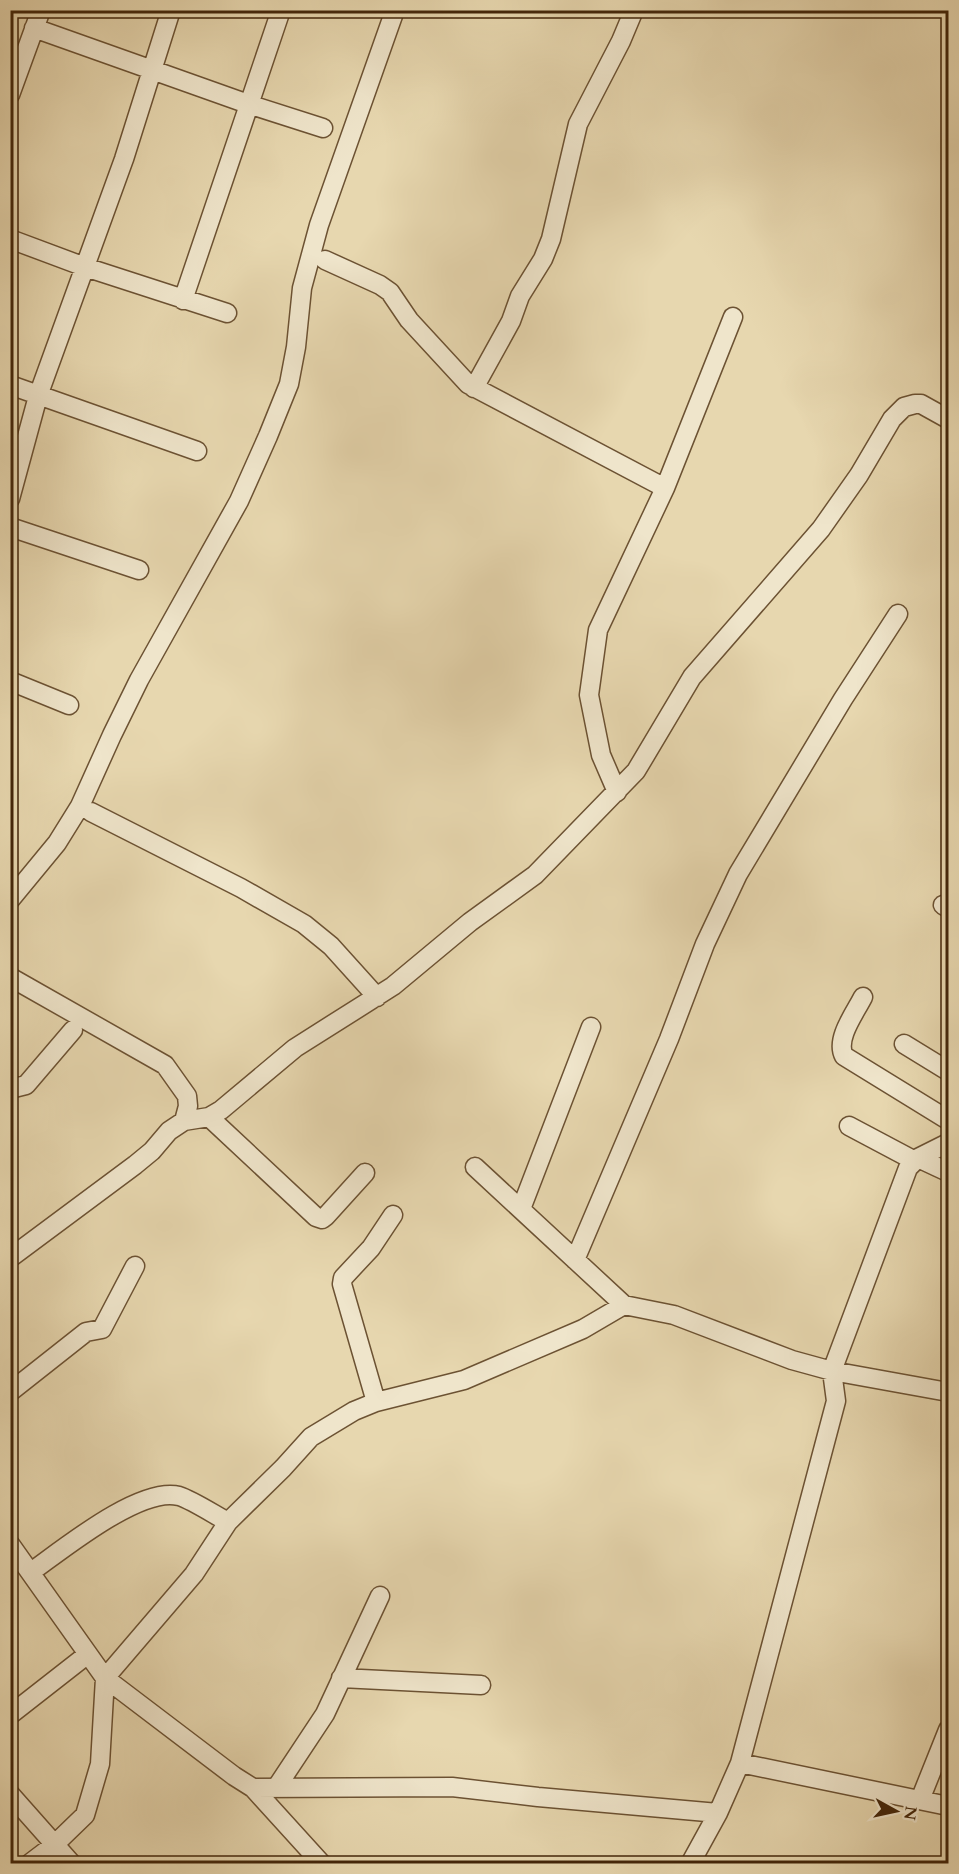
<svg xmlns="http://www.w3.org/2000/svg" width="959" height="1874" viewBox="0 0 959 1874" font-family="Cardo,serif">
<rect width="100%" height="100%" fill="#e7d7af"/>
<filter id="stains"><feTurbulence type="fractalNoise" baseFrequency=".00333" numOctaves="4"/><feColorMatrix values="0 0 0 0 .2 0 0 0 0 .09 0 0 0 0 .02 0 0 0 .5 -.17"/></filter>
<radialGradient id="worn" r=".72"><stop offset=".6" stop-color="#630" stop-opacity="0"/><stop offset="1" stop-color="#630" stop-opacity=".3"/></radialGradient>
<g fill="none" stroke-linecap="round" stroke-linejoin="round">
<defs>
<path id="minor" d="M34,28L248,104L323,128
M10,95L41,10
M10,239L85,267L227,313
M325,260L380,285L390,292L409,320L468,384L665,488
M183,300L281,10
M10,385L197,451
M474,388L511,321L520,296L543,259L551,239L578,124L621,41L634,10
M10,499L38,396L124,159L171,10
M10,527L139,570
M10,681L69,705
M617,792L601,755L589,695L598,630L665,488L733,317
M91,812L241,888L304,924L331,946L377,997
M10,900L57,843L80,806L112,735L139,680L239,501L268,436L289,384L296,347L302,288L319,225L395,10
M943,905L948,908
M10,977L165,1065L187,1096L188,1106L184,1121
M863,997C855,1013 835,1039 844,1056L948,1120
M904,1044L948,1071
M10,1089L26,1085L73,1030
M209,1117L316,1217L322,1219L326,1216L365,1173
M849,1126L915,1161
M918,1158L948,1172
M475,1167L624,1305
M521,1209L591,1027
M10,1258L135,1165L152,1151L169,1131L184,1121L209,1117L221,1110L295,1048L393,986L470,922L535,875L636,771L692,677L821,529L859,475L892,419L904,407L915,404H921L948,419
M575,1260L669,1039L705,944L738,874L843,699L898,614
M10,1392L86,1332L102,1329L135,1266
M376,1402L342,1284L343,1278L371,1248L393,1215
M10,1544L105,1678L234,1776L253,1788L452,1787L538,1797L718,1813
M31,1572C62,1550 140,1486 179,1496C192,1500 215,1515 228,1522
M341,1678L481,1685
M10,1715L88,1654
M740,1763L948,1806
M253,1788L322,1864
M276,1788L325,1714L380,1596
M10,1794L72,1864
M920,1800L948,1730
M29,1864L54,1845L85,1815L100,1764L105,1678L194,1574L228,1522L283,1468L311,1437L354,1411L376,1402L464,1380L583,1329L624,1305L674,1315L792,1360L832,1371L948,1392
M690,1864L718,1813L740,1763L836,1401L832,1371L908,1168L918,1158L948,1143"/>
</defs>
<use href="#minor" stroke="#6c5233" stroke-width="21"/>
<use href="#minor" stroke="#efe5cb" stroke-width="18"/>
</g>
<rect width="959" height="1874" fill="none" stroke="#e7d7af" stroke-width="36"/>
<rect x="12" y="12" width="935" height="1850" fill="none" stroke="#43260a" stroke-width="3"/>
<rect x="18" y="18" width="923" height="1838" fill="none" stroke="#43260a" stroke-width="1.5"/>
<g transform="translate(896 1811) rotate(98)" stroke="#efe5cb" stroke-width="4.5" paint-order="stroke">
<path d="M0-4.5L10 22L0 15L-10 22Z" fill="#43260a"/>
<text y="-9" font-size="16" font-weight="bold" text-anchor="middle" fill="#43260a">N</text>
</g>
<rect width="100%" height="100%" filter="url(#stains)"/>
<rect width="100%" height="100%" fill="url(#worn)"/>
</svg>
